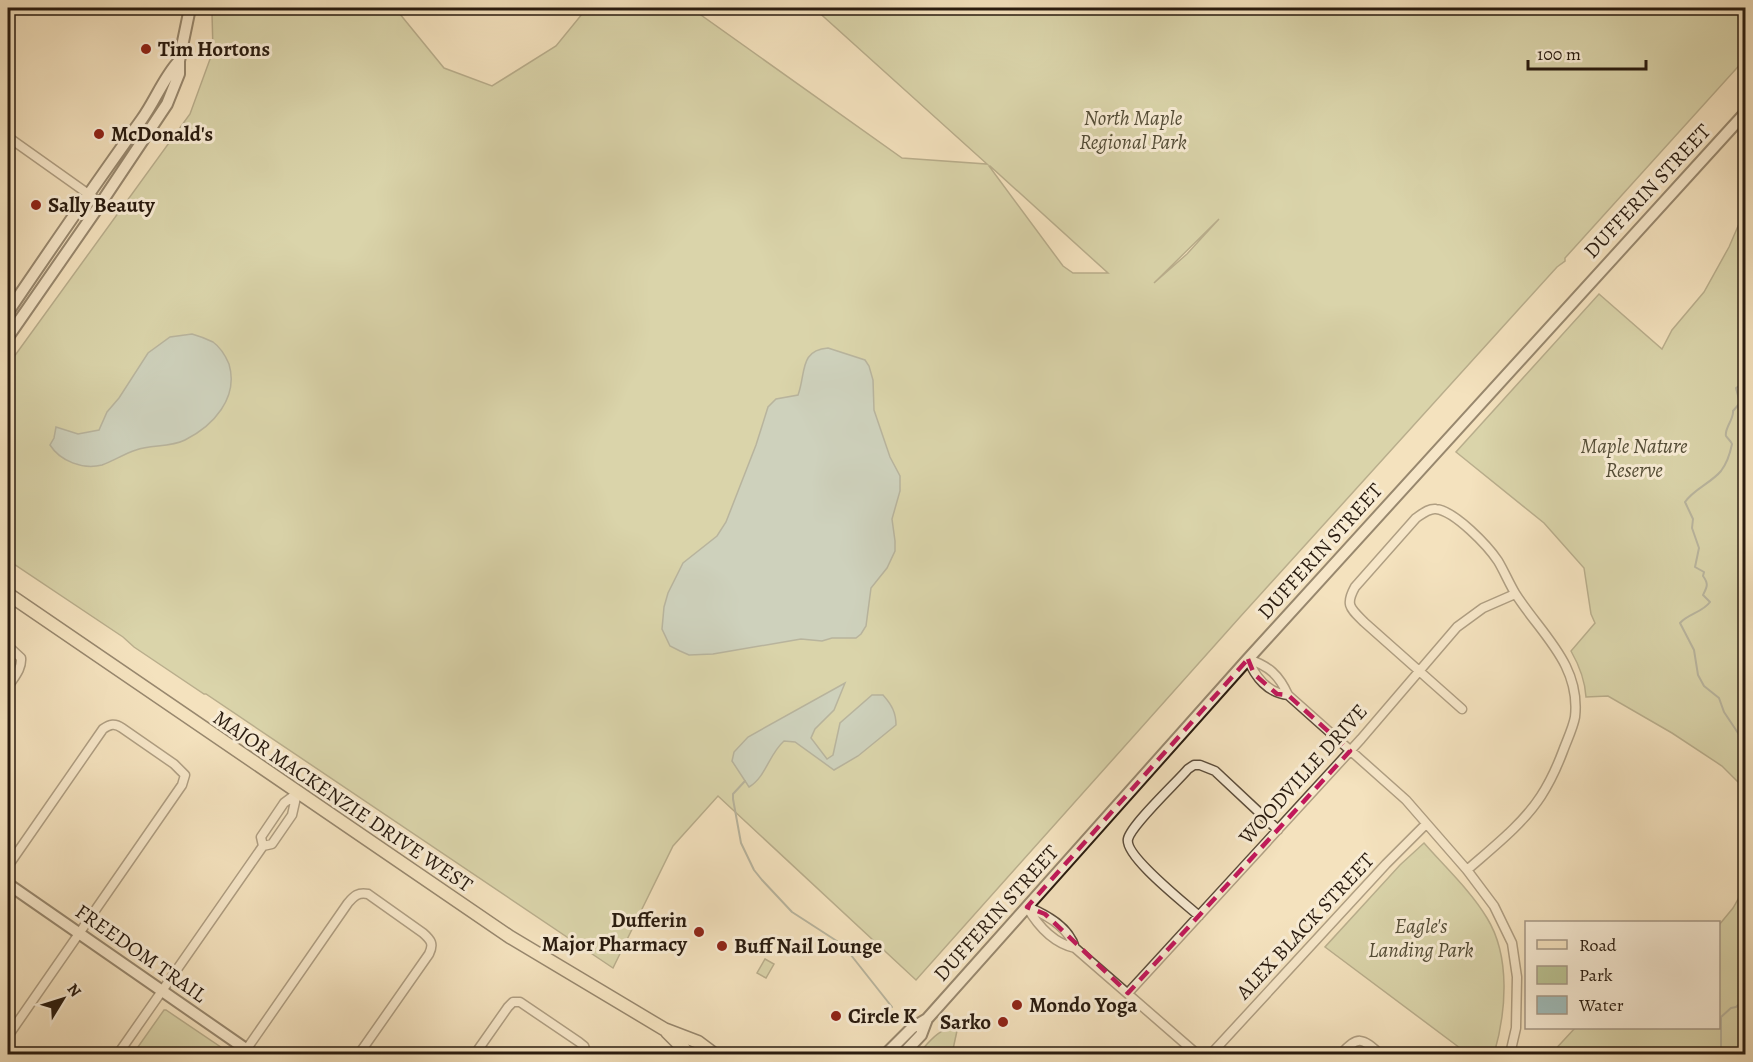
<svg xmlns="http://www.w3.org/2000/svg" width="1753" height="1062" viewBox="0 0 1753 1062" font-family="Alegreya,serif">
<rect width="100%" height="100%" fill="#f4e2be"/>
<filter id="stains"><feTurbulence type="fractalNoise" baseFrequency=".00333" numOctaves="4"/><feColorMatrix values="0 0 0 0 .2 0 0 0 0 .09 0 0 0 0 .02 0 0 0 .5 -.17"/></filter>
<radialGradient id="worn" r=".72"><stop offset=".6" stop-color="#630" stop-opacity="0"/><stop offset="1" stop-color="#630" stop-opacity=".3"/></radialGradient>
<path fill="#bac393" stroke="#726f51" stroke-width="1.5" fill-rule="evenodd" d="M216,8H395L444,68L492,86L556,46L587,8H691L902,158L987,164L814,8H1745V59L1565,258V261L1557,267L1240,617L916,980L718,796L673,846L613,968L206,694H204L134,647L123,637L8,560V365L190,114L213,51L212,13ZM989,166H990L1108,273H1073L1063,266ZM1219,219L1187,254L1154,283Z
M1745,210L1746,789H1745L1722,766L1672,733L1608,696L1586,697C1585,680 1579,665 1571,651L1595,623L1591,614L1584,568L1544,523L1456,452L1599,294L1662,349L1672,330L1704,292L1729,247Z
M1424,843C1445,867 1471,891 1487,918C1511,957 1506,1013 1494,1054H1468L1325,947L1400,865Z
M1745,887V1054H1551L1575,1028H1718L1719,925L1733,908Z
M765,959L774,964L766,978L757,973Z
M164,1010H166L231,1054H133Z
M958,1026L952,1054H918C930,1041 939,1028 958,1026Z"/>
<path fill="#9fbcba" stroke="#707c76" stroke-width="1.5" d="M192,334C199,336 207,339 213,342C220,347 226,357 229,364C239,398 213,426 185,440C169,448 151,444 136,450C124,454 113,461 102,465C83,470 60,461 50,445L54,438L56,427L78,434L99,430L107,412L119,398L148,353L170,337Z
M828,348L865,360L869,366L873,380L874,410L890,457L900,476V491L892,519L895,541V551L887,568L871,588L866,626L861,634L856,638H832L822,641L801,639L713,654L689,655L680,651L670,646L662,629L664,607L668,593L683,563L717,536L726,522L756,445L768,407L776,399L798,395C806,374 799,350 828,348Z
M845,683L834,710L815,729L811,738L827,759L833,755L840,723L872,695H883C892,705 896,713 896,725L858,756L834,770L795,742L784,741C769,754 766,777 749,787L732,761L734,752L748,737Z"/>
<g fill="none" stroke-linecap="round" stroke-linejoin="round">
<path stroke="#707c76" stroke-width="2" d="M1746,360L1743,365L1745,382L1736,388L1740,403L1733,411C1734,419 1724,429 1726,436C1728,439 1731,441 1732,444C1730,454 1727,463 1721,471C1711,483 1694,489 1685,502L1693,519L1692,528L1699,548L1695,567L1704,572L1703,576C1709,584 1707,587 1703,595L1710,602C1703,612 1688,614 1680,623L1694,650L1698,675L1704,686L1719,698L1724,712L1746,745
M745,781L733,794V799L741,843L754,870L762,880L792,912L843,945L892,1007
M1721,1054V1017L1731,1008L1736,1007L1746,998"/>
<defs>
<path id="street" d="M8,137L101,203
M8,646L21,658C22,669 14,677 8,687
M1248,659C1269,666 1279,675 1288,695L1406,800L1467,870L1494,906L1512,943L1517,977L1516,1028L1510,1054
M1248,659C1255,677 1268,693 1288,695
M1462,709L1364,622C1350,608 1345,605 1355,587L1416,518C1422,514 1429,508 1436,509C1455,511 1488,546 1498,561C1504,571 1509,583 1515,593C1540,633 1581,664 1575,717C1573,728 1567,740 1563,751C1557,767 1550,782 1541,796C1523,824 1492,848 1467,870
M263,846L261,837L284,803L296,794
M8,866L103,729C110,724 115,723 122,728L174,764L185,775L182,785L8,1036
M1027,907C1038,926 1053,943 1075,948L1197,1054
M1028,907C1047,915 1069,927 1075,948
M1199,916C1186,904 1124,856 1128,839C1131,825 1177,782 1188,769L1194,765H1200L1215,771L1278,830
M1128,993L1361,739L1457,627L1483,608L1515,594
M246,1050L348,903C354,896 358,892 368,894L423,933C431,940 434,944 429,954L359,1054
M118,1054L263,846L272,844L292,815L297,793
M475,1054L508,1007L513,1002H520L579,1042L584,1046L587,1054
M1211,1054L1386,864L1426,824
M1341,1054C1358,1035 1362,1038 1380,1054"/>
<path id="secondary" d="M8,312C52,247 96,183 142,119C155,101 164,77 179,61
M8,337L101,203L167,104L179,74V61L190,8
M8,884L253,1054
M886,1054L912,1028L927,1019
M903,1054L921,1035L927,1019L1248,659L1746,112"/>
<path id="primary" d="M8,594L510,937L664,1029L698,1042L714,1054
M667,1032L689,1054"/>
</defs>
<use href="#street" stroke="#5c4d3b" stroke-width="11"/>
<use href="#secondary" stroke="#291b0f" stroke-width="14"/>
<use href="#primary" stroke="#291b0f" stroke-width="15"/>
<use href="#street" stroke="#f8ecd5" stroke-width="8"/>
<use href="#secondary" stroke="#f8ecd5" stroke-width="10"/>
<use href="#primary" stroke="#f4e2be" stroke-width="12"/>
</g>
<path d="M0 0H1753V1062H0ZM1248,659L1254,674L1277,694L1288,695L1350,751L1128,993L1045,914L1027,907Z" fill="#f4e2be" fill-opacity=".55" fill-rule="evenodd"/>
<path fill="none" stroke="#c2185b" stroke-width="4.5" stroke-dasharray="12 8" stroke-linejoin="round" d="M1248,659L1254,674L1277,694L1288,695L1350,751L1128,993L1045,914L1027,907Z"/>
<g fill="#8f2418" stroke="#f8ecd5" stroke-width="2">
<circle cx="146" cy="49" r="6"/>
<circle cx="99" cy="134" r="6"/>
<circle cx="36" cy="205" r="6"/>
<circle cx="699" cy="932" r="6"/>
<circle cx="722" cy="946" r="6"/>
<circle cx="1017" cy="1005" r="6"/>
<circle cx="836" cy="1016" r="6"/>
<circle cx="1003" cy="1022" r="6"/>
</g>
<g text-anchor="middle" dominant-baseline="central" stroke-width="6" stroke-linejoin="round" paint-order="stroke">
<g font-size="21" font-weight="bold" fill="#291b0f" stroke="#f8ecd5" text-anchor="start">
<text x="158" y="49">Tim Hortons</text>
<text x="111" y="134">McDonald's</text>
<text x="48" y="205">Sally Beauty</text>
<text x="687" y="920" text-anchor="end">Dufferin<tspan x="687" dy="24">Major Pharmacy</tspan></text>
<text x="734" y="946">Buff Nail Lounge</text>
<text x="1029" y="1005">Mondo Yoga</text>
<text x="848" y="1016">Circle K</text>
<text x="991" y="1022" text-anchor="end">Sarko</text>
</g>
<g font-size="21" font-style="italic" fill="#544d37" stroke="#f8ecd5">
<text x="1133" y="118">North Maple<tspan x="1133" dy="24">Regional Park</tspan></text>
<text x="1634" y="446">Maple Nature<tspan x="1634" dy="24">Reserve</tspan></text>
<text x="1421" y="926">Eagle's<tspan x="1421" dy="24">Landing Park</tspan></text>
</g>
<g font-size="21" fill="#291b0f" stroke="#f8ecd5">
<text transform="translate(1647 191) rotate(-47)">DUFFERIN STREET</text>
<text transform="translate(1320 551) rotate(-48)">DUFFERIN STREET</text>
<text transform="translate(1303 774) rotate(-48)">WOODVILLE DRIVE</text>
<text transform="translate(343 801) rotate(34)">MAJOR MACKENZIE DRIVE WEST</text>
<text transform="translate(996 913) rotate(-48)">DUFFERIN STREET</text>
<text transform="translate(1305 926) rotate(-47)">ALEX BLACK STREET</text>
<text transform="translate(141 953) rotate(35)">FREEDOM TRAIL</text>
</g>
</g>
<rect width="1753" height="1062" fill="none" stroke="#f4e2be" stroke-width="30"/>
<rect x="9" y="9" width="1735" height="1044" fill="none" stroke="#291b0f" stroke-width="3"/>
<rect x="15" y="15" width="1723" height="1032" fill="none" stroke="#291b0f" stroke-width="1.5"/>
<rect x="1525" y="921" width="195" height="108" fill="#f8ecd5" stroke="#a59886" stroke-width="1.5"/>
<rect x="1537" y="940" width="30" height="9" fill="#f4e2be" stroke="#a59886" stroke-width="1.5"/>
<text x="1579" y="951" font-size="18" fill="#291b0f">Road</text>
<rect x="1537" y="966" width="30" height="18" fill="#bac393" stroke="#a59886" stroke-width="1.5"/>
<text x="1579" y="981" font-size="18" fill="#291b0f">Park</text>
<rect x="1537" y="996" width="30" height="18" fill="#9fbcba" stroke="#a59886" stroke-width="1.5"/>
<text x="1579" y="1011" font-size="18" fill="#291b0f">Water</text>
<g transform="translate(63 999) rotate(52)" stroke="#f8ecd5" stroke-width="4.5" paint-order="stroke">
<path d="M0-4.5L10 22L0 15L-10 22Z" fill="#291b0f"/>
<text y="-9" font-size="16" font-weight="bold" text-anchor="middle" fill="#291b0f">N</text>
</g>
<path d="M1528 60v9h118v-9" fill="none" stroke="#291b0f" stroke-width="3"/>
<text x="1537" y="60" font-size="18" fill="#291b0f" stroke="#f8ecd5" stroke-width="4.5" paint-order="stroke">100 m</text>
<rect width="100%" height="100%" filter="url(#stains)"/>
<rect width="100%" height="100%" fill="url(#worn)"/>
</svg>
